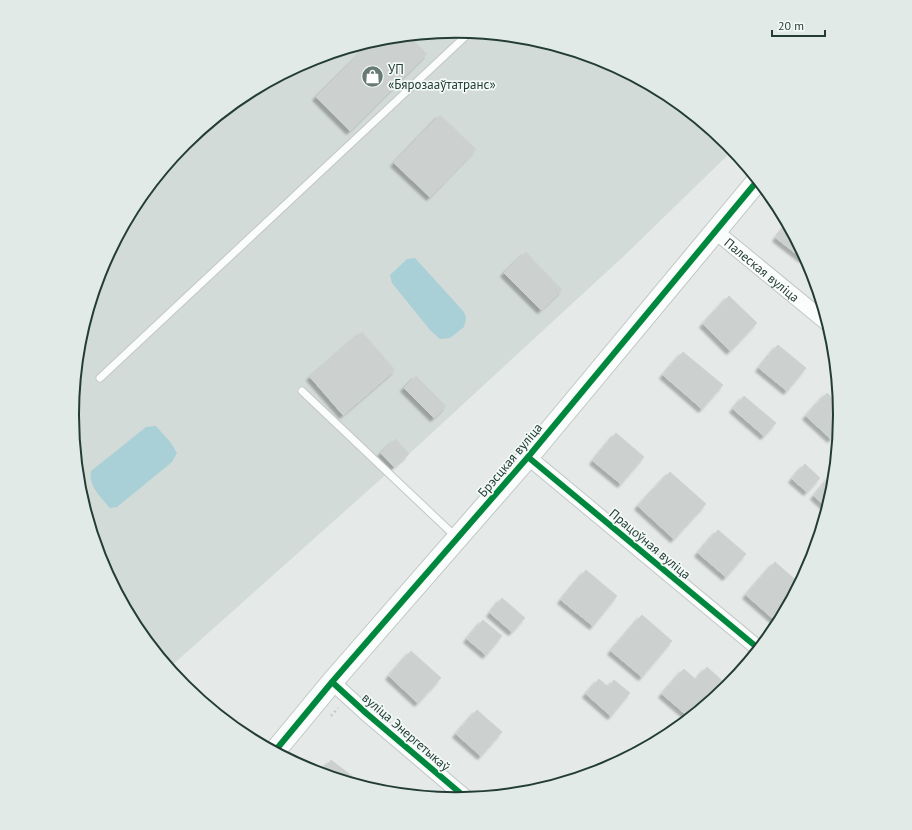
<svg xmlns="http://www.w3.org/2000/svg" width="912" height="830" viewBox="0 0 912 830" font-family="'PT Sans',sans-serif">
<defs>
<filter id="shadow"><feDropShadow dx="-3.5" dy="3.5" stdDeviation="1" flood-color="#0004"/></filter>
</defs>
<rect width="100%" height="100%" fill="#e5eae8"/>
<path fill="#d3dbd8" d="M456,31L531,38L603,60L670,96L728,144L733,150L625,255L409,454L169,668L137,628L101,562L79,490L72,415L79,340L101,268L137,201L185,143L243,96L309,60L381,38Z"/>
<path fill="#a8d0d6" d="M415,258L464,312L466,318L464,327L450,338L440,339L430,330L392,283L390,275L407,259Z
M156,426L171,443L177,453L172,462L117,507L110,508C101,497 88,486 91,471L146,427Z"/>
<path fill="#ccd1cf" stroke="#ced3d1" filter="url(#shadow)" d="M409,36L427,54L350,131L316,97L373,41L381,38Z
M440,115L476,149L430,197L394,163Z
M787,224L805,257L803,259L776,238Z
M526,252L562,290L541,310L504,273Z
M729,296L757,323L730,351L703,324Z
M362,332L395,370L343,415L310,377Z
M778,345L806,368L787,391L759,368Z
M683,352L723,385L702,409L663,375Z
M416,376L446,406L434,418L404,388Z
M76,378L82,384L74,392Z
M827,393L839,404L840,415L838,431L831,439L806,416Z
M744,396L776,423L764,436L733,409Z
M616,433L644,457L621,484L593,461Z
M396,439L409,454L394,467L381,453Z
M805,464L820,478L807,492L792,479Z
M670,472L706,504L674,539L638,506Z
M831,476L834,478L833,490L827,508L814,496Z
M718,530L746,554L726,577L698,553Z
M775,562L799,583L778,623L746,595Z
M586,570L617,596L593,626L561,600Z
M502,598L525,618L512,632L490,613Z
M642,615L672,641L642,677L611,651Z
M483,620L502,636L486,655L467,639Z
M411,651L441,678L418,703L389,676Z
M707,667L728,686L690,718L662,694L684,669L696,680Z
M599,679L608,687L614,680L630,693L611,716L586,694Z
M477,710L502,732L481,756L456,734Z
M331,760L365,786L364,787L321,773Z"/>
<g fill="none" stroke-linecap="round" stroke-linejoin="round">
<defs>
<path id="lane" d="M100,378L470,32
M302,391L456,537"/>
<g id="street">
<path id="s1" d="M715,231L827,323"/>
<path d="M528,457L759,649"/>
<path d="M332,682L366,713L466,798"/>
</g>
<path id="secondary" d="M275,751L332,682L528,457L758,180"/>
</defs>
<use href="#lane" stroke="#c2c7c5" stroke-width="9"/>
<use href="#street" stroke="#c2c7c5" stroke-width="17"/>
<use href="#secondary" stroke="#c1c7c5" stroke-width="23"/>
<path stroke="#c2cac6" stroke-width="2.5" stroke-dasharray="2 3" stroke-linecap="butt" d="M331,716L338,708"/>
<use href="#lane" stroke="#fbfcfc" stroke-width="7"/>
<use href="#street" stroke="#fbfcfc" stroke-width="15"/>
<use href="#secondary" stroke="#fbfcfc" stroke-width="21"/>
<defs>
<path id="cycleway" d="M528,457L759,649
M332,682L366,713L466,798
M275,751L332,682L528,457L758,180"/>
</defs>
<use href="#cycleway" stroke="#f3f9f6" stroke-width="8"/>
<use href="#cycleway" stroke="#00873e" stroke-width="6"/>
</g>
<defs>
<symbol id="shop-disc" viewBox="-11 -11 22 22"><circle r="9.5" fill="#677a74" stroke="#f3f9f6"/><path d="M-5-2.5h2.3a2.7 3.5 0 0 1 5.4 0H5L5.5 6h-11ZM-1.5-2.5h3a1.5 2.3 0 0 0-3 0Z" fill="#fff"/></symbol>
</defs>
<g fill-rule="evenodd">
<use href="#shop-disc" x="360" y="64" width="25" height="25"/>
</g>
<g text-anchor="middle" dominant-baseline="central" stroke-width="3.5" stroke-linejoin="round" paint-order="stroke">
<g font-size="13" fill="#233d36" stroke="#f3f9f6" text-anchor="start">
<text x="388" y="69">УП<tspan x="388" dy="15">«Бярозааўтатранс»</tspan></text>
</g>
<g font-size="13" fill="#233d36" stroke="#f3f9f6">
<text stroke="none"><textPath href="#s1" startOffset="61">Палеская вуліца</textPath></text>
<text transform="translate(510 460) rotate(-50)">Брэсцкая вуліца</text>
<text transform="translate(650 544) rotate(40)">Працоўная вуліца</text>
<text transform="translate(406 732) rotate(41)">вуліца Энергетыкаў</text>
</g>
</g>
<path d="M0 0H912V830H0ZM79 415a377 377 0 1 1 754 0a377 377 0 1 1-754 0Z" fill="#e2eae7" fill-rule="evenodd"/>
<path fill="none" stroke="#233d36" stroke-width="2" d="M79 415a377 377 0 1 1 754 0a377 377 0 1 1-754 0Z"/>
<path d="M772 30v6h53v-6" fill="none" stroke="#233d36" stroke-width="2"/>
<text x="778" y="30" font-size="12" fill="#233d36" stroke="#f3f9f6" stroke-width="3" paint-order="stroke">20 m</text>
</svg>
